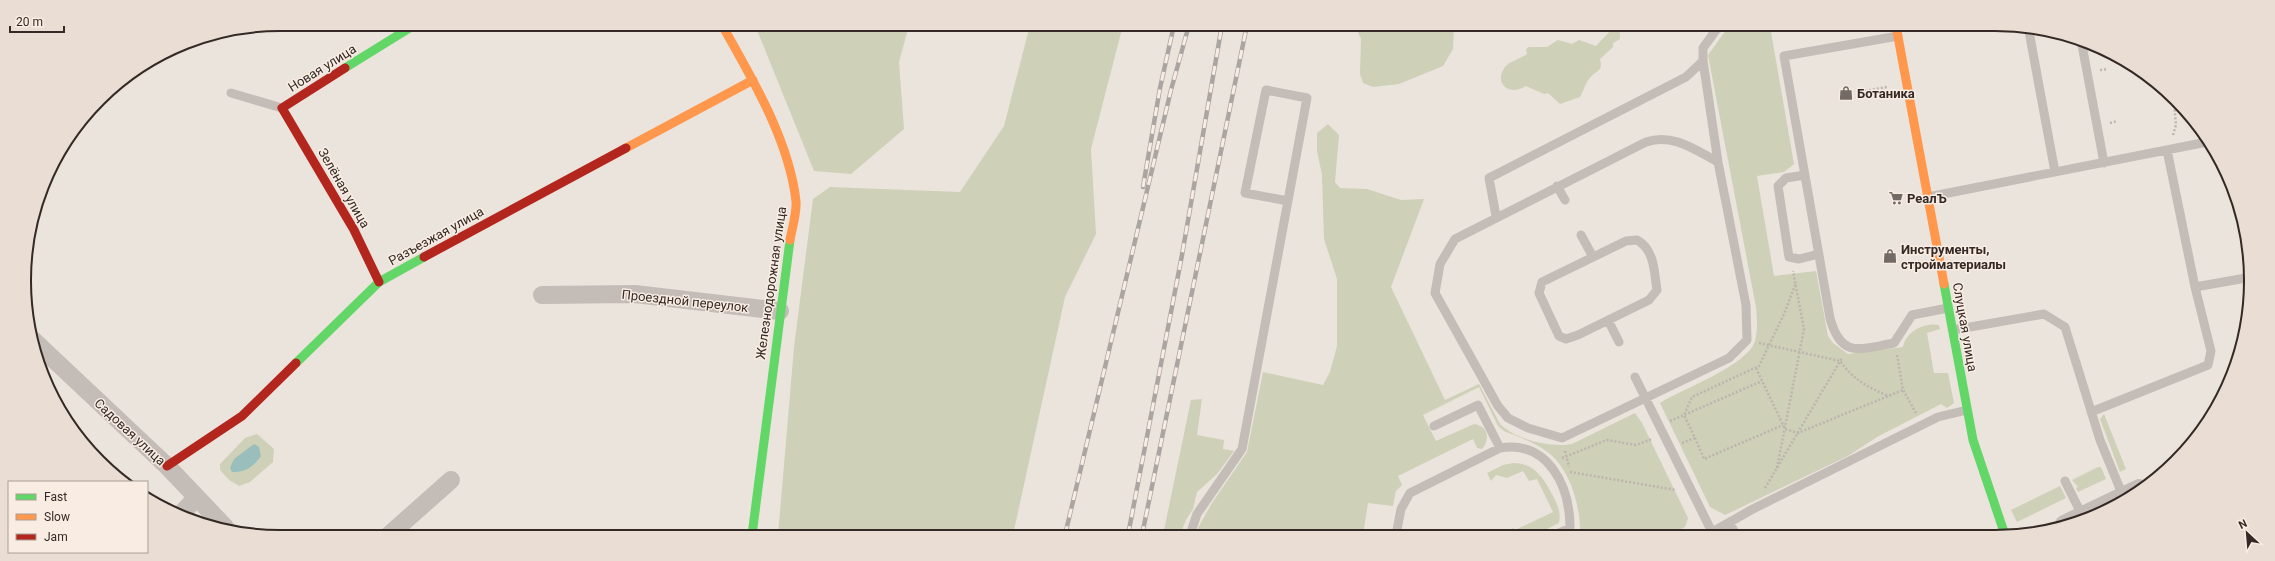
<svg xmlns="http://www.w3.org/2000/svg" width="2275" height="561" viewBox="0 0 2275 561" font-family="Roboto,sans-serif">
<rect width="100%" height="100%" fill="#ebe4dd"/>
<path fill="#ced0b7" d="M755,25H909L899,62L904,129L851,174L814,171Z
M1030,25H1123L1091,149L1096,234L1065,297L1013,535H778L794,347L813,199L830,187L960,192L1004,126Z
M1355,25H1454L1453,49L1443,66L1399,84L1373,87L1363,83L1360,74L1361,39Z
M1729,26H1770L1794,164L1784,172L1757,176L1774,276L1816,271L1828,336L1833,343L1848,354L1903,347C1906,331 1925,322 1939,325L1940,329L1927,333L1934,373H1948L1954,403L1947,408L1941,404L1877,437L1848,456L1725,515L1710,507L1660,403C1682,389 1747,366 1755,341C1758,330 1757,318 1756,307L1708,55Z
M1612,29L1620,31V39L1613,43V47L1600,59C1604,73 1595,70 1589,79C1585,84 1583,92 1580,97L1560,104L1548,93L1544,94L1526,86C1509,97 1493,83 1505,67C1510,61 1520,59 1527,54L1526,49L1529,47H1547L1558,40L1572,44L1579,40L1596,46Z
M1328,124L1339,135L1335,182L1340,188L1367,189L1401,200L1424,199L1391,287L1445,400L1479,384L1500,424C1516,440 1551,448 1572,444L1635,413L1642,423L1688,518L1685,527L1669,535H1580C1581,508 1571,471 1549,453C1536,443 1519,437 1504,431L1498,426L1479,387L1423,415L1436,441L1474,424C1489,426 1490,440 1482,449L1477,448L1473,439L1398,476L1402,485L1396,491L1393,506L1368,503L1363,535H1264L1265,529L1255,535H1194L1212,503L1247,452L1263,372L1323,385L1330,372L1337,346V279L1324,239L1322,175L1317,151V133Z
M1202,399L1197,435L1224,440L1223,449L1234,451L1217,474L1197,492L1193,509L1186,520L1180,535H1163L1191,400Z
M2104,414L2126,469L2120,472L2100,419Z
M257,434L274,449L273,462L250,482L239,486L229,480L220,470V464L245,438Z
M1513,463C1535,463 1544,479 1553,496C1558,506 1561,512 1559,523L1535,535H1498L1513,528L1515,530L1553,512L1537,479L1529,481L1523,471L1507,478L1496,475L1491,481L1487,473L1503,465Z
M2098,467H2101L2106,479L2078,492L2076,488L2078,487L2072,480Z
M2060,486L2066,498L2017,522L2011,510Z"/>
<path fill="#99bebb" d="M254,444L259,447L261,456C253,467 246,472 232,472L230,468L234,459Z"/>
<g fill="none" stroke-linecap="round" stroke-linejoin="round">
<path stroke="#bdb4af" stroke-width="2.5" stroke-dasharray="2 2" stroke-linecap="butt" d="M2100,70L2107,69
M1865,91L1887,87
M2110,123L2117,121
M2173,135L2176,125L2174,104
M1759,343L1840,361C1853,379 1868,388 1889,396
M1897,355L1903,390L1916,413
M1756,368L1785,429L1798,433L1903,390
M1670,421L1684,415L1692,397L1759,366L1784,314L1796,283
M1695,438L1704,459L1783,425
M1682,443L1695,438L1684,415L1762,381
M1565,451L1569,467
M1562,458L1607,440L1636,445L1652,439
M1777,468L1804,329L1793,271
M1570,472L1676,490
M1765,488L1842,358"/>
<path stroke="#c4bcb7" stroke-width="9" d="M2028,26L2055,172
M1898,36L1784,56L1830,318C1841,359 1860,349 1894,343L1912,315L1948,308
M2082,45L2104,163
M1703,61L1718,162L1746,305L1747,340L1729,358L1562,438L1528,428L1508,418L1498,406L1435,293L1440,264L1455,239L1646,142C1672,133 1694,149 1718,162
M231,93L282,108
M1805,175L1786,178L1778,186L1789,257L1799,259L1819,254
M1557,186L1565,200
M1928,197L2207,142
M1496,216L1489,178L1686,77L1703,61V48L1719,26
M1581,235L1593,257
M1637,240C1655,250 1654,272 1657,290L1649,300L1578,335L1566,339L1559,336L1539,293L1542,282L1626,241Z
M2195,287L2246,278
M1608,320L1619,342
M1953,330L2044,314L2065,327L2100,440L2123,496
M1635,377L1712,532
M2091,412L2208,365L2211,351L2195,287L2167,150
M1434,426L1478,405L1500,448
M2065,481L2082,515
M1730,523L1736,535
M1190,535L1197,514L1242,449L1307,98L1266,90L1245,193L1288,201
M1396,535L1401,509L1410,493L1500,448C1549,440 1570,487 1570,528L1554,535
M1707,535L1751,510L1938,417L1967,410"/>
<path stroke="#c4bcb7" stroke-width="18" d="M542,295L635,294L780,311
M32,339L167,466L225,527
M182,513L196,498
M2064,524L2139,488
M389,535L451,480"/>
<path stroke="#63d668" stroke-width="9" d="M345,68L416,24
M1944,284L1973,440L2005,535
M296,363L379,282L424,257
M752,535L790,240"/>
<path stroke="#ff974d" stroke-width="9" d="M722,25C752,78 789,140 796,201C797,213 792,228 790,240
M1896,26L1944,284
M626,148L753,80"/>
<path stroke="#b3261e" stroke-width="9" d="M345,68L282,108L354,230L379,282
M424,257L626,148
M167,466L242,416L296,363"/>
<defs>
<path id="rail" d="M1143,187L1160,88L1174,25
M1065,535L1171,90L1189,25
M1128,535L1182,255L1222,25
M1142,535L1247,25"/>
</defs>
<use href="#rail" stroke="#aba5a1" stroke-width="4.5"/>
<use href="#rail" stroke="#f9ede3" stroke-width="3" stroke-dasharray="9" stroke-linecap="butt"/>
</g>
<defs>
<symbol id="shop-bare" viewBox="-9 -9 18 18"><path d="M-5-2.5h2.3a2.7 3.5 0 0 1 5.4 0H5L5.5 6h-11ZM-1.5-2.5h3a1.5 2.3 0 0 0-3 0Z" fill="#746a65" stroke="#f9ede3" stroke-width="2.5" paint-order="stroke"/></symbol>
<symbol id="supermarket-bare" viewBox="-9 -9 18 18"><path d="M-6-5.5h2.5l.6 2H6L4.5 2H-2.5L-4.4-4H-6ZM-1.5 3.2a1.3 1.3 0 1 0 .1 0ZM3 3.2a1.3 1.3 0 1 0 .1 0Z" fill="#746a65" stroke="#f9ede3" stroke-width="2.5" paint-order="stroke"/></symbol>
</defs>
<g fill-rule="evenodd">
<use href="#shop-bare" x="1836" y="83" width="20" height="20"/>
<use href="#supermarket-bare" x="1886" y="188" width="20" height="20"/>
<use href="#shop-bare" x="1880" y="246" width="20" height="20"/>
</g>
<g text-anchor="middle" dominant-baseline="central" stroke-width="3" stroke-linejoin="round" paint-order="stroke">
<g font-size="13" fill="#342925" stroke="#f9ede3">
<text transform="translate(322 68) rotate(-32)">Новая улица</text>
<text transform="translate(344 188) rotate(60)">Зелёная улица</text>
<text transform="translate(436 236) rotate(-29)">Разъезжая улица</text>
<text transform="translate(771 283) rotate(-82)">Железнодорожная улица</text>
<text transform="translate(685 301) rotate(6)">Проездной переулок</text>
<text transform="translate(1965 327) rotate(80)">Слуцкая улица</text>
<text transform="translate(130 432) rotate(43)">Садовая улица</text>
</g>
<g font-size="13" font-weight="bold" fill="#342925" stroke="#f9ede3" text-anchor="start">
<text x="1857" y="93">Ботаника</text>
<text x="1907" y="198">РеалЪ</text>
<text x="1901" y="249">Инструменты,<tspan x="1901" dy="15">стройматериалы</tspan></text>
</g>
</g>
<path d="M0 0H2275V561H0ZM280 31H1995A249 249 0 0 1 2244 280V281A249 249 0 0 1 1995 530H280A249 249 0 0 1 31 281V280A249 249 0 0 1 280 31Z" fill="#e9ddd4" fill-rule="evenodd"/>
<path fill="none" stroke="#342925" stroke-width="2" d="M280 31H1995A249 249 0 0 1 2244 280V281A249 249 0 0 1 1995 530H280A249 249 0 0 1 31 281V280A249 249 0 0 1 280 31Z"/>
<rect x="8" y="481" width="140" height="72" fill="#f9ede3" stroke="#aa9f97"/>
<rect x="16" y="494" width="20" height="6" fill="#63d668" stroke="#aa9f97"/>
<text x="44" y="501" font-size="12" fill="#342925">Fast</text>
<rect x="16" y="514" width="20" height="6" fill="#ff974d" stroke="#aa9f97"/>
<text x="44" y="521" font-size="12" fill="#342925">Slow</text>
<rect x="16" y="534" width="20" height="6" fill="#b3261e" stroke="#aa9f97"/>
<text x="44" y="541" font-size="12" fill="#342925">Jam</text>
<g transform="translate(2247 533) rotate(334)" stroke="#f9ede3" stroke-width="3" paint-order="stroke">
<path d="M0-3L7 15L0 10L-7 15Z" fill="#342925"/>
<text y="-6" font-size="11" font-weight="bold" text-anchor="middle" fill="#342925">N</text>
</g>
<path d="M10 26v6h54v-6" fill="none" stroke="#342925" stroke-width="2"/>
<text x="16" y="26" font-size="12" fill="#342925" stroke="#f9ede3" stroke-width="3" paint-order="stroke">20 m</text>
</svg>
